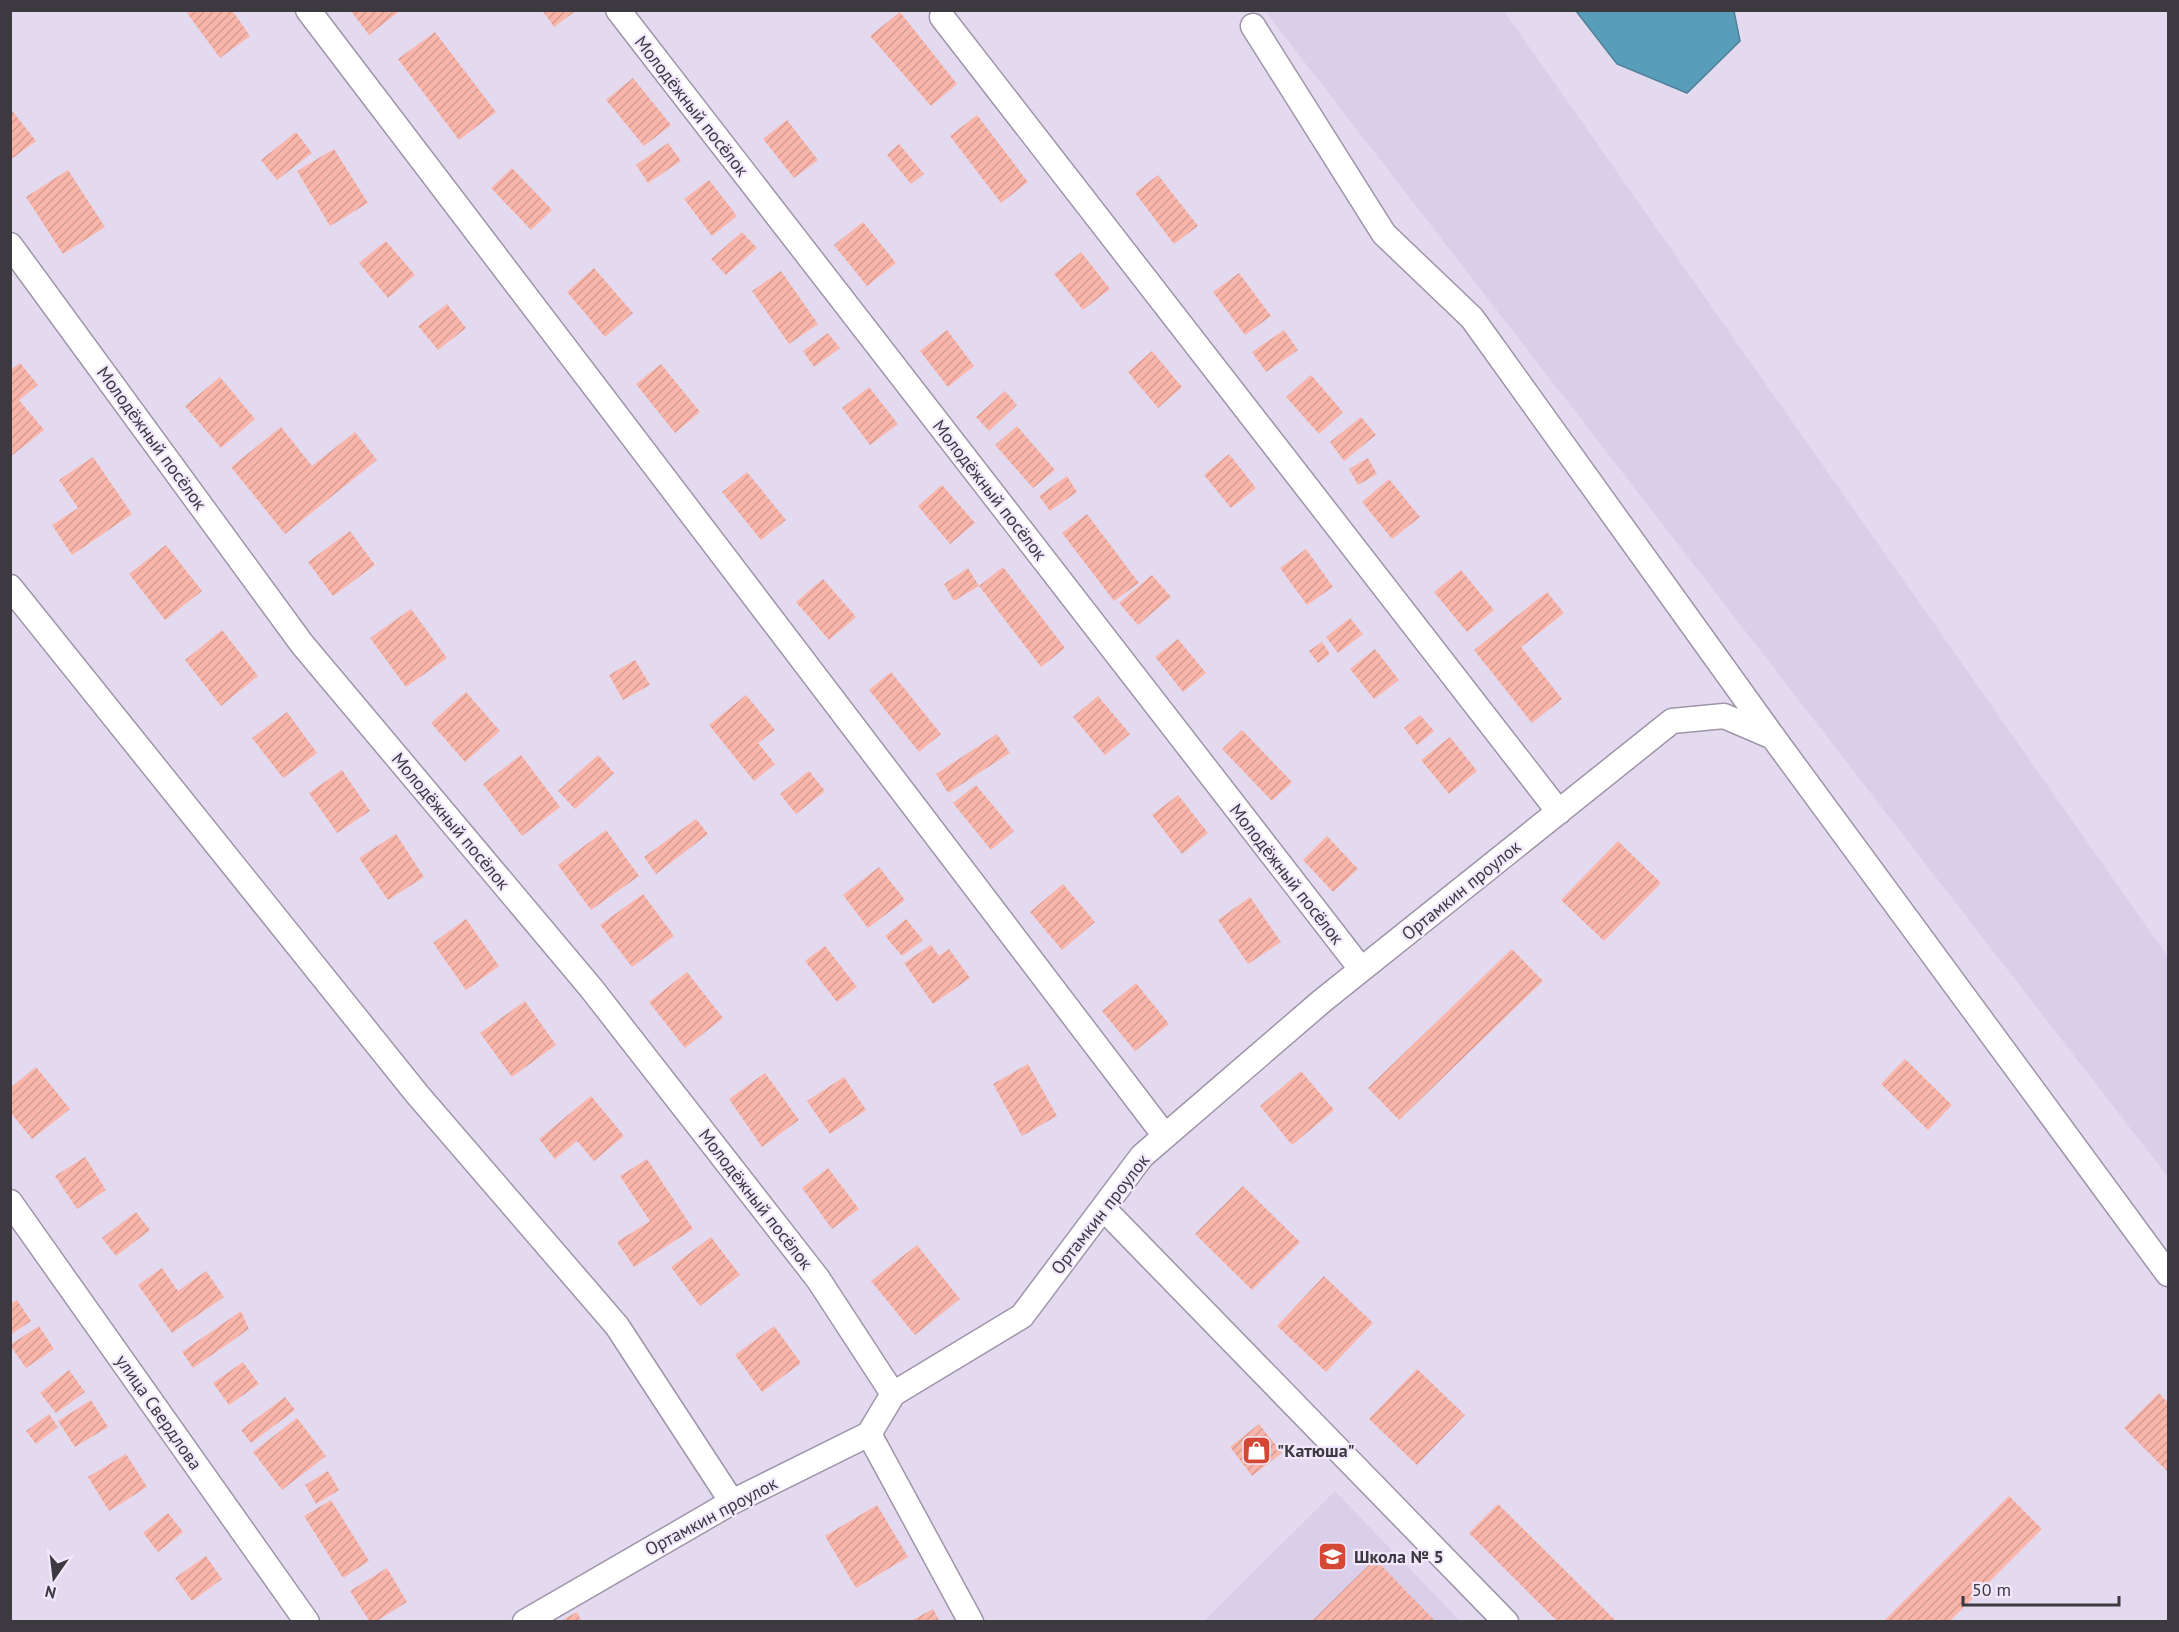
<svg xmlns="http://www.w3.org/2000/svg" width="2179" height="1632" viewBox="0 0 2179 1632" font-family="'PT Sans',sans-serif">
<defs>
<pattern id="building-hatch" width="6" height="6" patternUnits="userSpaceOnUse" patternTransform="scale(1.5)"><rect width="6" height="6" fill="#f9b5a9"/><path d="M-1 1l2-2M0 6l6-6M5 7l2-2" fill="none" stroke="#d69c93"/></pattern>
</defs>
<rect width="100%" height="100%" fill="#e4daef"/>
<path fill="#dbcee9" d="M1265,11H1504L2168,957V1177Z
M1335,1491L1460,1621L1203,1622Z"/>
<path fill="#589eba" stroke="#508096" stroke-width="1.5" d="M1576,11H1734L1740,41L1687,93L1617,64Z"/>
<path fill="url(#building-hatch)" d="M190,10H232L250,36L220,58L187,13Z
M350,10H401L369,35Z
M542,10H577L554,27Z
M900,12L957,84L931,106L870,36Z
M435,32L496,112L459,140L398,59Z
M633,78L671,125L644,146L606,100Z
M10,108L36,141L10,160Z
M977,115L1028,182L1001,203L950,136Z
M787,120L818,160L794,178L763,139Z
M296,132L312,153L277,180L261,160Z
M668,143L681,161L648,183L636,165Z
M899,144L924,174L911,184L887,155Z
M334,149L368,203L330,226L297,171Z
M512,168L552,210L531,230L491,188Z
M68,170L105,227L63,254L26,197Z
M1158,175L1198,226L1174,244L1135,193Z
M709,180L737,216L712,236L684,199Z
M863,222L896,263L867,286L834,245Z
M742,232L757,248L726,275L711,259Z
M386,241L415,275L388,298L359,263Z
M1081,252L1110,289L1083,310L1054,274Z
M594,268L633,313L605,337L567,292Z
M781,271L818,324L789,344L752,291Z
M1239,273L1271,316L1245,335L1213,292Z
M447,304L466,328L438,350L418,326Z
M947,330L974,366L948,387L920,351Z
M1284,330L1298,350L1266,372L1252,352Z
M828,333L840,348L814,367L803,351Z
M1152,351L1182,387L1158,408L1128,372Z
M20,363L38,385L19,400L44,430L10,457V370Z
M661,364L700,412L675,433L636,384Z
M1311,375L1343,412L1319,434L1286,397Z
M220,377L255,419L221,448L185,406Z
M869,387L898,424L870,445L842,408Z
M1005,391L1017,405L989,431L976,417Z
M1361,417L1376,435L1344,461L1330,442Z
M1017,426L1055,470L1033,488L995,445Z
M281,427L312,466L355,432L377,460L285,534L231,467Z
M1229,454L1256,488L1231,508L1204,475Z
M93,457L132,514L72,555L52,525L78,508L59,480Z
M1368,458L1377,474L1358,485L1349,469Z
M747,472L786,520L761,540L722,492Z
M1067,476L1077,492L1050,511L1039,496Z
M1389,479L1420,517L1392,539L1362,502Z
M942,485L975,523L950,544L918,506Z
M1087,514L1139,583L1114,601L1062,533Z
M350,531L375,565L333,596L308,562Z
M166,545L202,591L165,620L129,574Z
M1306,549L1333,587L1307,605L1280,568Z
M1003,567L1065,648L1041,667L979,586Z
M968,568L979,586L954,601L944,584Z
M1461,570L1494,610L1467,632L1434,592Z
M1152,575L1171,597L1138,625L1119,603Z
M823,579L856,617L829,640L796,602Z
M1547,592L1564,613L1521,647L1562,699L1532,723L1474,650Z
M411,609L447,658L406,687L370,638Z
M1350,618L1363,634L1338,653L1326,637Z
M222,630L258,676L221,706L185,660Z
M1178,639L1206,673L1183,692L1155,657Z
M1322,642L1330,654L1318,663L1309,651Z
M1375,649L1399,680L1374,699L1350,669Z
M635,660L650,685L623,700L609,675Z
M891,672L941,734L919,752L869,690Z
M466,692L500,731L465,762L431,723Z
M746,695L775,730L758,743L775,764L754,781L709,725Z
M1098,696L1130,734L1105,755L1073,717Z
M287,712L317,753L283,778L252,738Z
M1420,715L1434,731L1417,745L1404,728Z
M1242,730L1292,782L1272,801L1222,749Z
M997,734L1010,753L948,793L936,774Z
M1450,737L1477,771L1449,794L1421,760Z
M521,755L560,807L522,836L483,784Z
M598,755L614,773L575,809L558,791Z
M342,770L370,811L337,833L309,793Z
M809,771L825,791L796,814L780,794Z
M976,785L1014,831L991,850L953,803Z
M1178,795L1208,833L1182,854L1152,815Z
M696,819L708,834L656,874L644,857Z
M606,830L639,876L591,910L558,865Z
M396,834L424,877L388,900L359,858Z
M1327,836L1358,869L1333,892L1303,860Z
M1618,841L1661,883L1604,941L1561,900Z
M879,867L905,900L868,928L843,895Z
M1063,884L1095,922L1062,950L1030,912Z
M643,894L674,936L632,967L600,925Z
M1250,897L1281,942L1248,964L1218,920Z
M466,919L499,966L466,990L433,943Z
M906,919L923,940L902,956L885,936Z
M931,945L939,956L949,949L970,978L933,1004L904,963Z
M825,946L857,987L837,1002L805,961Z
M1512,949L1543,981L1399,1120L1368,1088Z
M687,972L723,1018L685,1048L649,1002Z
M1136,983L1169,1024L1135,1051L1102,1011Z
M525,1001L556,1045L512,1077L480,1033Z
M1905,1059L1952,1105L1928,1130L1881,1084Z
M1028,1064L1057,1116L1022,1136L993,1084Z
M36,1067L70,1109L32,1139L10,1112V1088Z
M1301,1071L1334,1110L1292,1145L1260,1106Z
M765,1073L799,1120L762,1147L729,1099Z
M844,1077L866,1110L830,1134L807,1101Z
M591,1096L624,1136L594,1161L577,1141L555,1159L539,1139Z
M85,1157L106,1190L77,1209L55,1176Z
M647,1159L693,1229L634,1267L617,1242L650,1221L620,1176Z
M828,1168L859,1209L832,1229L802,1188Z
M1243,1186L1300,1242L1252,1290L1195,1234Z
M136,1212L150,1230L116,1256L102,1238Z
M711,1237L740,1275L700,1306L671,1267Z
M917,1245L960,1299L915,1335L871,1281Z
M162,1268L178,1291L206,1271L224,1297L172,1333L138,1285Z
M1324,1276L1373,1323L1326,1372L1277,1326Z
M17,1300L31,1321L10,1335V1304Z
M241,1311L249,1329L193,1368L182,1352Z
M39,1326L54,1349L26,1368L10,1345Z
M774,1326L801,1363L762,1392L735,1355Z
M243,1362L259,1384L229,1405L213,1383Z
M1417,1369L1465,1415L1417,1465L1369,1419Z
M69,1370L85,1392L56,1413L40,1393Z
M2159,1393L2168,1403V1472L2124,1428Z
M285,1397L295,1410L251,1443L241,1430Z
M91,1400L108,1427L75,1447L58,1421Z
M49,1414L58,1427L36,1444L26,1431Z
M297,1418L326,1456L282,1490L253,1452Z
M1259,1424L1282,1453L1252,1476L1230,1447Z
M126,1454L147,1487L109,1511L88,1477Z
M328,1471L339,1490L316,1504L305,1485Z
M2009,1496L2042,1529L1949,1622H1883Z
M331,1500L369,1561L343,1578L304,1516Z
M1498,1504L1617,1622H1558L1469,1533Z
M877,1505L908,1557L856,1588L825,1536Z
M168,1513L183,1532L158,1552L143,1533Z
M206,1556L222,1579L192,1601L175,1578Z
M1375,1559L1436,1622H1311Z
M387,1568L407,1602L375,1622H370L350,1591Z
M933,1609L940,1622H909Z
M577,1612L582,1622H559Z"/>
<g fill="none" stroke-linecap="round" stroke-linejoin="round">
<defs>
<path id="minor" d="M308,10L1165,1136
M618,10L1361,969
M942,17L1559,812
M1253,26L1384,234L1472,318L1773,737L2168,1274
M10,245L302,644L591,988L818,1279L893,1394
M10,587L417,1094L617,1326L732,1502
M10,1202L307,1622
M1103,1208L1506,1622
M869,1434L971,1622
M525,1622L732,1502L869,1434L893,1394L1022,1316L1142,1156L1322,1001L1672,721L1724,716L1773,737"/>
</defs>
<use href="#minor" stroke="#9e95a8" stroke-width="27"/>
<use href="#minor" stroke="#fff" stroke-width="24"/>
</g>
<defs>
<symbol id="shop-square" viewBox="-11 -11 22 22"><rect x="-9" y="-9" width="18" height="18" rx="4" fill="#d44835" stroke="#f1e8fc"/><path d="M-5-2.5h2.3a2.7 3.5 0 0 1 5.4 0H5L5.5 6h-11ZM-1.5-2.5h3a1.5 2.3 0 0 0-3 0Z" fill="#fff"/></symbol>
<symbol id="school-square" viewBox="-11 -11 22 22"><rect x="-9" y="-9" width="18" height="18" rx="4" fill="#d44835" stroke="#f1e8fc"/><path d="M0-5L7-2L0 1L-7-2ZM-4 1L0 2.5L4 1V4Q0 6-4 4Z" fill="#fff"/></symbol>
</defs>
<g fill-rule="evenodd">
<use href="#shop-square" x="1240" y="1434" width="33" height="33"/>
<use href="#school-square" x="1316" y="1540" width="33" height="33"/>
</g>
<g text-anchor="middle" dominant-baseline="central" stroke-width="4.5" stroke-linejoin="round" paint-order="stroke">
<g font-size="18" fill="#3d3941" stroke="#f1e8fc">
<text transform="translate(692 106) rotate(52)">Молодёжный посёлок</text>
<text transform="translate(152 438) rotate(54)">Молодёжный посёлок</text>
<text transform="translate(990 490) rotate(52)">Молодёжный посёлок</text>
<text transform="translate(451 821) rotate(50)">Молодёжный посёлок</text>
<text transform="translate(1287 874) rotate(52)">Молодёжный посёлок</text>
<text transform="translate(1461 890) rotate(-39)">Ортамкин проулок</text>
<text transform="translate(756 1199) rotate(52)">Молодёжный посёлок</text>
<text transform="translate(1100 1214) rotate(-52)">Ортамкин проулок</text>
<text transform="translate(159 1412) rotate(55)">улица Свердлова</text>
<text transform="translate(711 1516) rotate(-28)">Ортамкин проулок</text>
</g>
<g font-size="18" font-weight="bold" fill="#3d3941" stroke="#f1e8fc" text-anchor="start">
<text x="1277" y="1450">"Катюша"</text>
<text x="1354" y="1556">Школа № 5</text>
</g>
</g>
<rect width="2179" height="1632" fill="none" stroke="#3d3941" stroke-width="24"/>
<g transform="translate(54 1578) rotate(194)" stroke="#f1e8fc" stroke-width="4.5" paint-order="stroke">
<path d="M0-4.5L10 22L0 15L-10 22Z" fill="#3d3941"/>
<text y="-9" font-size="16" font-weight="bold" text-anchor="middle" fill="#3d3941">N</text>
</g>
<path d="M1963 1596v9h156v-9" fill="none" stroke="#3d3941" stroke-width="3"/>
<text x="1972" y="1596" font-size="18" fill="#3d3941" stroke="#f1e8fc" stroke-width="4.5" paint-order="stroke">50 m</text>
</svg>
